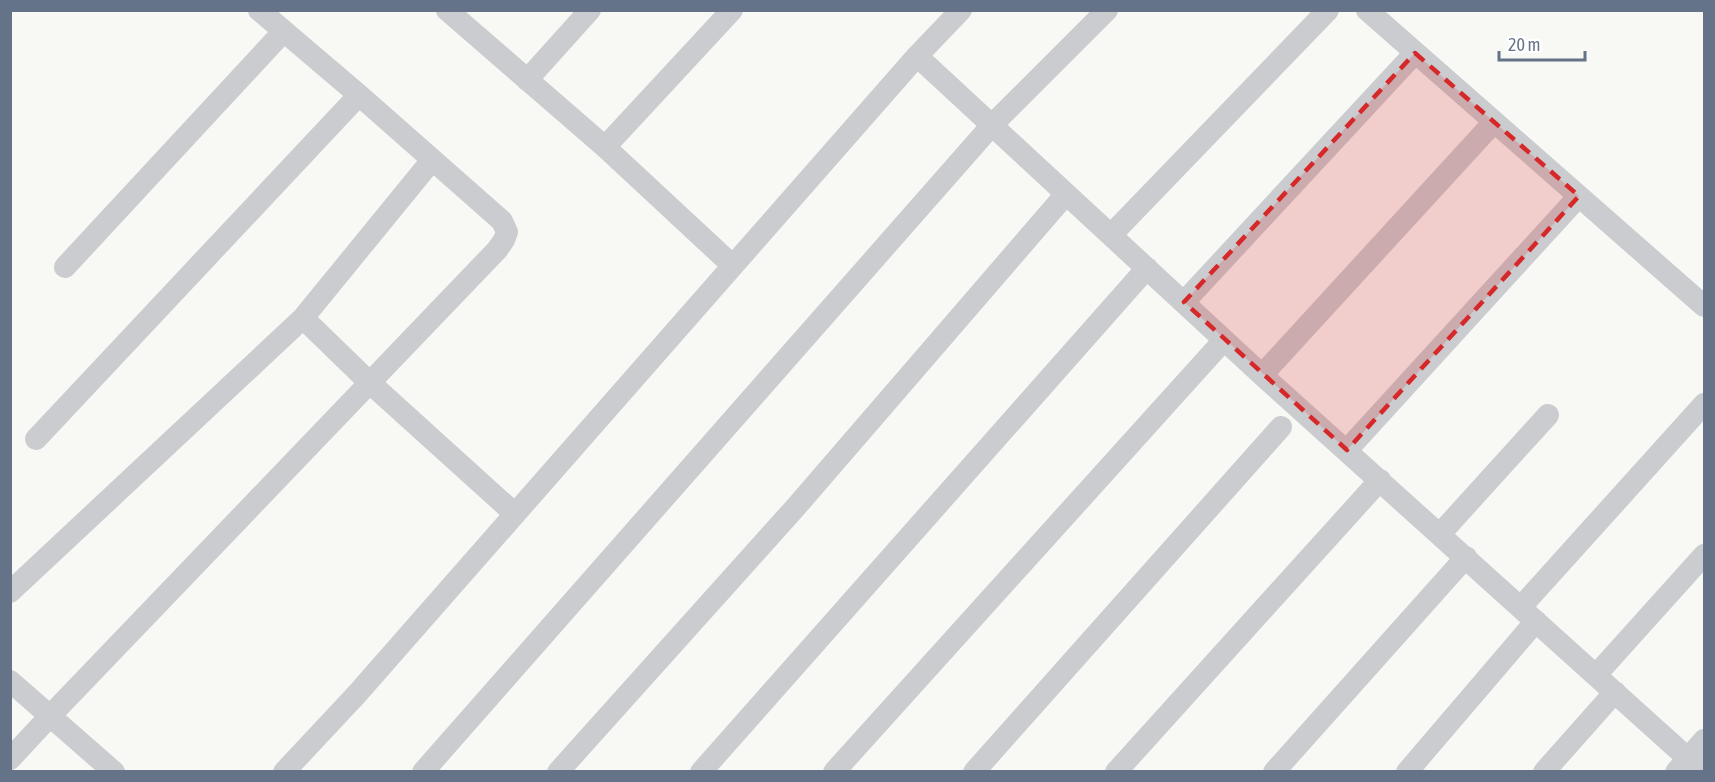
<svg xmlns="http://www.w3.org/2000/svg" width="1715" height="782" viewBox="0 0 1715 782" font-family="'Asap Condensed',sans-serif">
<rect width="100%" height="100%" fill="#f8f8f5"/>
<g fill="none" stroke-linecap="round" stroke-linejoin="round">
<path stroke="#caccd0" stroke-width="22" d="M447,10L605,147L732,265
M1367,10L1704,306
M917,56L1262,375L1703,772
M527,80L590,10
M605,147L732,10
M1111,235L1328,10
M65,267L283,32
M1184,302L1415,53
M303,318L369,382L515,514
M1262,375L1494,122
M36,439L359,95
M1347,450L1579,196
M1440,534L1548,415
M10,592L303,318L432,160
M1521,607L1704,404
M1596,675L1704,555
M10,681L114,772
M10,759L50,716L497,250L504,240L507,232L502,221L359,95L259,10
M284,772L357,694L917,56L961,10
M423,772L992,125L1107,10
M558,772L795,508L1066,194
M701,772L1147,268
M834,772L1224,340
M974,772L1281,427
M1116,772L1380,480
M1274,772L1466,557
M1407,772L1536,621
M1544,772L1615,692
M1676,772L1704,740"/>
</g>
<path fill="#d62828" fill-opacity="0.2" stroke="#d62828" stroke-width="4.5" stroke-dasharray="12 8" stroke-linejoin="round" d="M1415,53L1579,196L1347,450L1184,302Z"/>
<rect width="1715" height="782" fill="none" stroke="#657388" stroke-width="24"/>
<path d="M1499 51v9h86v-9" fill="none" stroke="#657388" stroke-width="3"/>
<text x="1508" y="51" font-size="18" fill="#657388" stroke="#ffffff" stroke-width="4.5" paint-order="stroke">20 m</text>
</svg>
